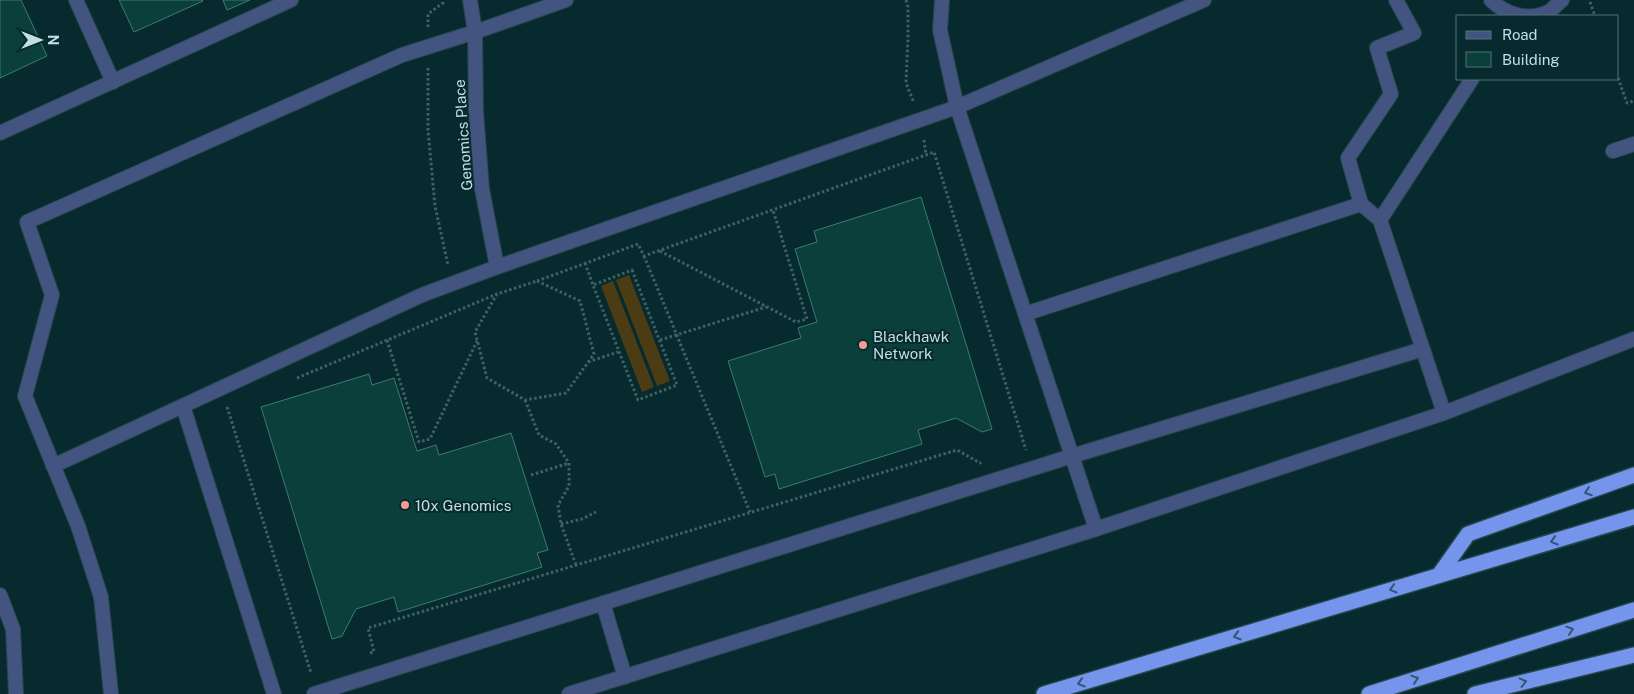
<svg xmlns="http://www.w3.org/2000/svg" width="1634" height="694" viewBox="0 0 1634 694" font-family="'Public Sans',sans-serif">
<rect width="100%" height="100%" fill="#072a2e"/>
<path fill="#4c3c13" d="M629,275L670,381L657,386L616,280Z
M613,281L654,387L642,392L601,286Z"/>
<path fill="#0b3f3b" stroke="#3c7a75" d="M0,0H21L47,56L0,78Z
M119,0H202L203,1L134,32Z
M223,0H250L227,10Z
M921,197L992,429L982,432L956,418L918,430L922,444L779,489L775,474L765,477L728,361L801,338L798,328L817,322L795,249L817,242L814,231Z
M369,374L372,385L394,378L417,451L436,445L439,455L511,433L548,550L537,553L542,567L398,612L394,597L356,609L342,636L332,639L261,407Z"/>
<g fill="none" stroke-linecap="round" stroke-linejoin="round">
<defs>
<path id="service" d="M76,0L113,82
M0,133L291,0
M1613,151L1634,144
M1361,204L1380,220
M1025,314L1361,204L1348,158L1391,94L1377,48L1414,33L1396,0
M183,406L274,694
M1444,413L1634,339
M53,466L422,295L497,267L957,107L1204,0
M1096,529L1444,413L1380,220L1472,79
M0,595L13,629L16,694
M603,603L625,677
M111,694L101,597L78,526L25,396L52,295L27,222L402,55L475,32L566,0
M314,694L1072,456L1423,349
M569,694L1096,529L957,107L940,30L942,0"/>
<path id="minor" d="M470,0L475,32L476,111L482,189L497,267
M1491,0C1506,15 1530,22 1550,11C1554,8 1558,3 1562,0"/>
<path id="motorway" d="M1439,575L1468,534L1634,475
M1044,694L1634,517
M1369,694L1634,610
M1475,694L1634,655"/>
</defs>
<use href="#service" stroke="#25474b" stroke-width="16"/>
<use href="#minor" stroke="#25474b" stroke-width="16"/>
<use href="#motorway" stroke="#25474b" stroke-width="18"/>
<path stroke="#406166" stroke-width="3" stroke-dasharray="2.5 2.5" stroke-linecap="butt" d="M906,0L908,7V38L906,83L914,103
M1590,2L1595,16
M428,27V14L443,3L442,0
M428,68V130L435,206L448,265
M1618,78L1627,103L1634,101
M924,140L926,155
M660,251L796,322L807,319L773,210
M644,256L750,512
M585,263L593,285
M632,270L677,385L638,400L593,285Z
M537,281L638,244L644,256L934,152L1026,450
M537,281L580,301L594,354L566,393L525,400L487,378L475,332L497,294Z
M387,340L419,442L430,439L477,341
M660,340L766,307
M588,362L618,352
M297,378L497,294
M525,400L539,435L556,444L569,463V486L558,505L561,524L576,565
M227,407L311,673H312
M531,475L569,463
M561,524L582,519L596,512
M370,653L374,652L368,628L957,450L980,463L981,462"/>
<use href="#service" stroke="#435480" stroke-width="14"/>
<use href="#minor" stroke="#435480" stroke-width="14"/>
<use href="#motorway" stroke="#7595ec" stroke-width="15"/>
</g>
<defs><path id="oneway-chevron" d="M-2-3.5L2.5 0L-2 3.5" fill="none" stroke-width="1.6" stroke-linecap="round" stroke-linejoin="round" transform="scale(1.25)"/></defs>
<g stroke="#33557a">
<use href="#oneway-chevron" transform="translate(1588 492) rotate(160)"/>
<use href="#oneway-chevron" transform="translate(1554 541) rotate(163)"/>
<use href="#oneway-chevron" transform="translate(1393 589) rotate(163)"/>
<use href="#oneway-chevron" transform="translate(1570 630) rotate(-18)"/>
<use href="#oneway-chevron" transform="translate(1237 636) rotate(163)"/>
<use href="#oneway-chevron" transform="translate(1415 679) rotate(-18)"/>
<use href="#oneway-chevron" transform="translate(1523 682) rotate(-14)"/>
<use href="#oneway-chevron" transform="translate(1081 683) rotate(163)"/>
</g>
<g fill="#f59c91" stroke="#072a2e" stroke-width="2">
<circle cx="863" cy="345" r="5"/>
<circle cx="405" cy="505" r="5"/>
</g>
<g text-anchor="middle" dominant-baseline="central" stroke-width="4" stroke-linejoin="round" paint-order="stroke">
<g font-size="15" fill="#c1dfe4" stroke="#072a2e">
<text transform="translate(463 135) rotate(-94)">Genomics Place</text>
</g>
<g font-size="15" fill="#c1dfe4" stroke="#072a2e" text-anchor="start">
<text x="873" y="336">Blackhawk<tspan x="873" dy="17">Network</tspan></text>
<text x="415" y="505">10x Genomics</text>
</g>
</g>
<rect x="1456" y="15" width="162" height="65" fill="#072a2e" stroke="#517277"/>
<rect x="1466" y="31" width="25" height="8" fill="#435480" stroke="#517277"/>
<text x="1502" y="40" font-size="15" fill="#c1dfe4">Road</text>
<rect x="1466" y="52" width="25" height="15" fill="#0b3f3b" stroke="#517277"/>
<text x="1502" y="65" font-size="15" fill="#c1dfe4">Building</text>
<g transform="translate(40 40) rotate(90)" stroke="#072a2e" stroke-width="4" paint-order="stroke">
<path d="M0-4L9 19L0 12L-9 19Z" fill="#c1dfe4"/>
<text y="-8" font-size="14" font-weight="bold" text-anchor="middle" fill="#c1dfe4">N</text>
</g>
</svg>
